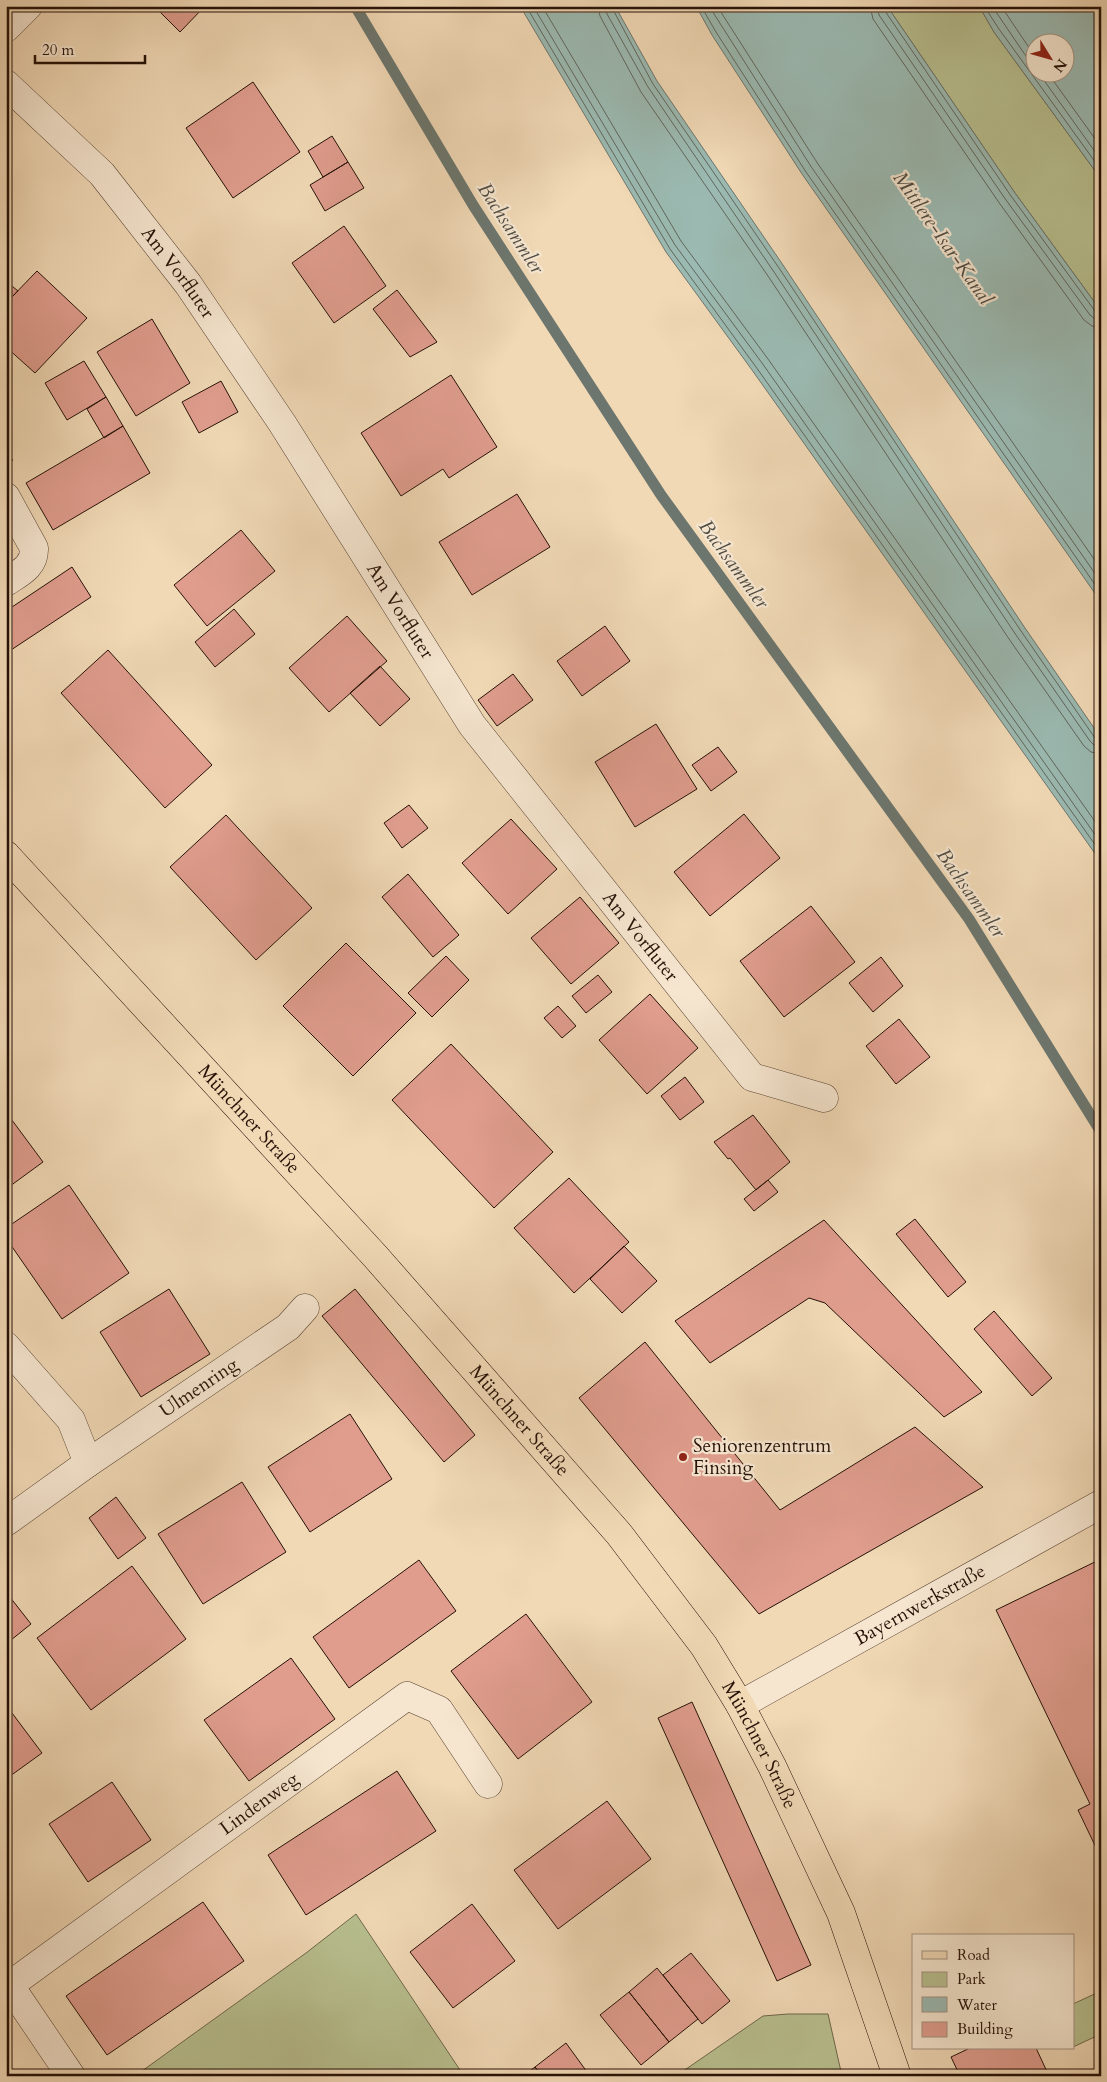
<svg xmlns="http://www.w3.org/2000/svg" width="1107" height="2082" viewBox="0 0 1107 2082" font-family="Cardo,serif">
<rect width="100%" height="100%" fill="#f1d9b6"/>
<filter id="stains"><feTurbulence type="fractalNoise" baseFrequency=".004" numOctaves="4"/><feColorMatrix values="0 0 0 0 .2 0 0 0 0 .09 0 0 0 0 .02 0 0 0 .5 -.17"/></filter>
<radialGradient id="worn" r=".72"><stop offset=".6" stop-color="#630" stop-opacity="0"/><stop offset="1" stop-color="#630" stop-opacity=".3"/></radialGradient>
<path fill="#b8bf8f" stroke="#6f684b" d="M887,6H979L994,32L1101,179V311L1015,193Z
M356,1914L464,2076H135L306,1953Z
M1101,1991V2034L1073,2047V2004Z
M788,2014H828L842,2076H676L763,2016Z"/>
<path fill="#9bbab2" stroke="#6c766e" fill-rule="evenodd" d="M520,6H615L657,81L783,265L1025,628L1101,738V862L752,370L666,252Z
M696,6H887L1015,193L1101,311V602L802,174L712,35Z
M979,6H1101V179L994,32ZM1034,42H1064V72H1034Z"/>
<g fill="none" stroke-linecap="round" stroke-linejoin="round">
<path stroke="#60665c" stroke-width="1" d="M526,6L670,249L756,367L1101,853
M533,6L675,245L762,363L1101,843
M542,6L681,241L768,359L1101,830
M598,6L600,16L641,92L768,276L1009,639L1084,746L1091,752L1101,754
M605,6L607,14L648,87L774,272L1016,635L1090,741L1094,745L1101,746
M611,6L653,84L779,268L1021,631L1095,738L1101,740
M701,6L716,32L806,172L1101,593
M709,6L812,168L1101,582
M717,6L818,164L1101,569
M870,6L873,19L1000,204L1084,320L1092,326L1101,327
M877,6L879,15L1006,200L1090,315L1095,319L1101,320
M884,6L885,11L1011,196L1095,311L1101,313
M984,6L999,29L1101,170
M992,6L1034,68
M1001,6L1034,55
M1038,72L1101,160
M1047,72L1101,147"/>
<path stroke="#6c766e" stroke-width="11" d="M355,6L473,205L661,495L969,919L1101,1132"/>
</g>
<path fill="#e09d8e" stroke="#261107" d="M154,6H205L180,32Z
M253,82L300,152L233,198L186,128Z
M332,136L348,162L323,177L308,151Z
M348,162L364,188L325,211L310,185Z
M344,226L386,286L334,323L292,263Z
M37,271L87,318L35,373L6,347V303Z
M6,281L18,291L6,303Z
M397,290L437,342L410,357L373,309Z
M152,319L190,383L136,416L97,352Z
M84,361L106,397L67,420L45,383Z
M451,375L497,447L449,478L443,469L401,496L361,433Z
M221,381L238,412L199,433L182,402Z
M106,397L123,426L104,438L87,409Z
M123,426L150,473L53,530L26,483Z
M6,452L13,460L6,466Z
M517,494L550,547L472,595L439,542Z
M241,530L275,571L207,626L174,585Z
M72,567L91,597L11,650L6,642V611Z
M234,609L255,634L215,667L195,642Z
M347,616L387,661L329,712L289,668Z
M605,626L630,661L582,696L557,661Z
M108,650L212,765L165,808L61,693Z
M380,666L410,699L380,726L350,693Z
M513,674L533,700L497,726L478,700Z
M656,724L697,789L635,827L595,762Z
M718,747L737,772L711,791L692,765Z
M409,805L428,828L402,848L384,823Z
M744,814L780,858L710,916L674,872Z
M226,815L312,908L256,960L170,867Z
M511,819L557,869L508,914L462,863Z
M408,874L459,935L433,957L382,897Z
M580,897L619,943L571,984L531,938Z
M811,906L855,962L784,1017L740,961Z
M346,943L416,1013L353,1076L283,1006Z
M446,956L469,980L432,1017L408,993Z
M881,957L903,986L873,1012L849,983Z
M598,975L612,992L586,1013L572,996Z
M650,994L698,1048L647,1094L599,1040Z
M558,1006L576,1026L562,1038L544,1018Z
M899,1019L930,1057L896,1084L866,1046Z
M451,1044L553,1152L494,1208L392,1100Z
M685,1077L704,1102L680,1120L661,1096Z
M6,1112L43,1162L6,1189Z
M753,1115L790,1162L756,1190L730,1158L728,1159L714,1142Z
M569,1178L629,1242L574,1293L514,1228Z
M768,1180L778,1192L754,1211L744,1199Z
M69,1185L129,1273L62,1319L6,1238V1228Z
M915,1219L966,1282L948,1297L896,1234Z
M824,1220L982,1392L944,1417L825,1303L809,1298L710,1363L675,1321Z
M624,1246L657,1281L622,1313L590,1279Z
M169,1289L210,1354L141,1397L100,1332Z
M355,1289L475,1435L444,1462L322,1316Z
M994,1311L1052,1378L1032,1396L974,1329Z
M645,1342L780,1510L915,1427L983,1487L759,1614L579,1398Z
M350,1414L392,1479L310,1532L268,1467Z
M242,1482L286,1552L203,1604L158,1534Z
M116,1497L146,1538L118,1559L89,1518Z
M1101,1559V1858L1078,1810L1090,1804L996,1610Z
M419,1560L456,1611L349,1688L313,1637Z
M132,1566L186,1639L91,1710L37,1638Z
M6,1592L31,1624L6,1644Z
M526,1614L592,1702L518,1759L451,1671Z
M291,1658L335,1719L249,1781L204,1720Z
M692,1702L811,1965L777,1981L658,1718Z
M6,1705L42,1753L6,1779Z
M397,1771L436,1831L306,1915L268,1855Z
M112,1782L151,1840L88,1882L49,1824Z
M607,1801L651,1859L558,1929L514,1870Z
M203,1902L244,1961L107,2055L66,1996Z
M472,1904L515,1961L453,2008L410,1952Z
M691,1953L730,2001L702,2024L663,1975Z
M657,1968L698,2019L669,2042L629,1992Z
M629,1992L669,2042L641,2065L600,2015Z
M566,2043L590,2076H542L535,2067Z
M970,2048H1036L1049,2076H960L951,2057Z
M535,2067L542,2076H523Z"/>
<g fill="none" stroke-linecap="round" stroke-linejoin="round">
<defs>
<g id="minor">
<path d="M6,28L28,6"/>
<path id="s1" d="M6,84L102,174L188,284L282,423L472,725L752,1077L824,1098"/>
<path d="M6,497L34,548C35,566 20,573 6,582"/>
<path d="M6,1346L71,1420L88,1463L6,1522"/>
<path id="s2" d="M88,1463L288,1327L305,1308"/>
<path id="s3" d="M740,1705L1101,1504"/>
<path d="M6,1980L71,2076"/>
<path id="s4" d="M10,1985L407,1696L439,1710L488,1784"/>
</g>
<g id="major">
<path id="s5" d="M6,855L375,1256L619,1534L704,1646L740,1705L772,1766L841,1913L897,2076"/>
</g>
</defs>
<use href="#minor" stroke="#594333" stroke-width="29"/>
<use href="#major" stroke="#261107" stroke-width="29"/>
<use href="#minor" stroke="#f6e6d0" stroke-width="28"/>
<use href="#major" stroke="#f1d9b6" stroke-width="28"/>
</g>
<circle fill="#8f2418" stroke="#f6e6d0" stroke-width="2" cx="683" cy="1457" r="5"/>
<g text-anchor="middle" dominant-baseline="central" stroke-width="4.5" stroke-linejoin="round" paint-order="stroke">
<g font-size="19" fill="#261107" stroke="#f6e6d0">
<text stroke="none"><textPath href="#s1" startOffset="256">Am Vorfluter</textPath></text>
<text stroke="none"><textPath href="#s1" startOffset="661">Am Vorfluter</textPath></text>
<text stroke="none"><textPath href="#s1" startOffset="1066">Am Vorfluter</textPath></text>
<text stroke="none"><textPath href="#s5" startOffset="359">Münchner Straße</textPath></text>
<text stroke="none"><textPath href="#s2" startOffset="134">Ulmenring</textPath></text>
<text stroke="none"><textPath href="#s5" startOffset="764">Münchner Straße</textPath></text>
<text stroke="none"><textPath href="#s3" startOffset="206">Bayernwerkstraße</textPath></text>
<text stroke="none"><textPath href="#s5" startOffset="1169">Münchner Straße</textPath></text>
<text stroke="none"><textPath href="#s4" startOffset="308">Lindenweg</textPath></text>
</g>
<g font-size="19" fill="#261107" stroke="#f6e6d0" text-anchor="start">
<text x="693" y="1446">Seniorenzentrum<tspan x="693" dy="22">Finsing</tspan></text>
</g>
<g font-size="20" font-style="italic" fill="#4f4c43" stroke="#f6e6d0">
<text transform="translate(511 228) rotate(57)">Bachsammler</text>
<text transform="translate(943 238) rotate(55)">Mittlere-Isar-Kanal</text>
<text transform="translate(734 564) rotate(54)">Bachsammler</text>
<text transform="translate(971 893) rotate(55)">Bachsammler</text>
</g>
</g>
<rect width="1107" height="2082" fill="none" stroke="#f1d9b6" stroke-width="25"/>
<rect x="8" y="8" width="1092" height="2067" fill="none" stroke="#261107" stroke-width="2.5"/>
<rect x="12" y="12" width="1082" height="2057" fill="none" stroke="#261107"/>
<rect x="912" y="1934" width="162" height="115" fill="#f6e6d0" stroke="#a39180"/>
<rect x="922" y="1951" width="25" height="8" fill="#f1d9b6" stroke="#a39180"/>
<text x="957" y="1960" font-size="15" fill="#261107">Road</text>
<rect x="922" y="1972" width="25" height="15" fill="#b8bf8f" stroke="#a39180"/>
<text x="957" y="1984" font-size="15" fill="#261107">Park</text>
<rect x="922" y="1997" width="25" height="15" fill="#9bbab2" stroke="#a39180"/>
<text x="957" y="2010" font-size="15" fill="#261107">Water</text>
<rect x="922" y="2022" width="25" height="15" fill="#e09d8e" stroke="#a39180"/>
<text x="957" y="2034" font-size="15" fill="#261107">Building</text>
<g transform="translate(1050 58) rotate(127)"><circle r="24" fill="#f6e6d0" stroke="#a39180"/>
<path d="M0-4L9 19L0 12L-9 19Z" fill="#8f2418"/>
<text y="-8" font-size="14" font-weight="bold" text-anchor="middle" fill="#261107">N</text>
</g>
<path d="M35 55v8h110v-8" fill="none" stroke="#261107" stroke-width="2.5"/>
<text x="42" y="55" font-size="15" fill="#261107" stroke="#f6e6d0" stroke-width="4" paint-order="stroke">20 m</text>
<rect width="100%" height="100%" filter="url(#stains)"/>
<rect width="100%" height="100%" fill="url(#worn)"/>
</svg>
